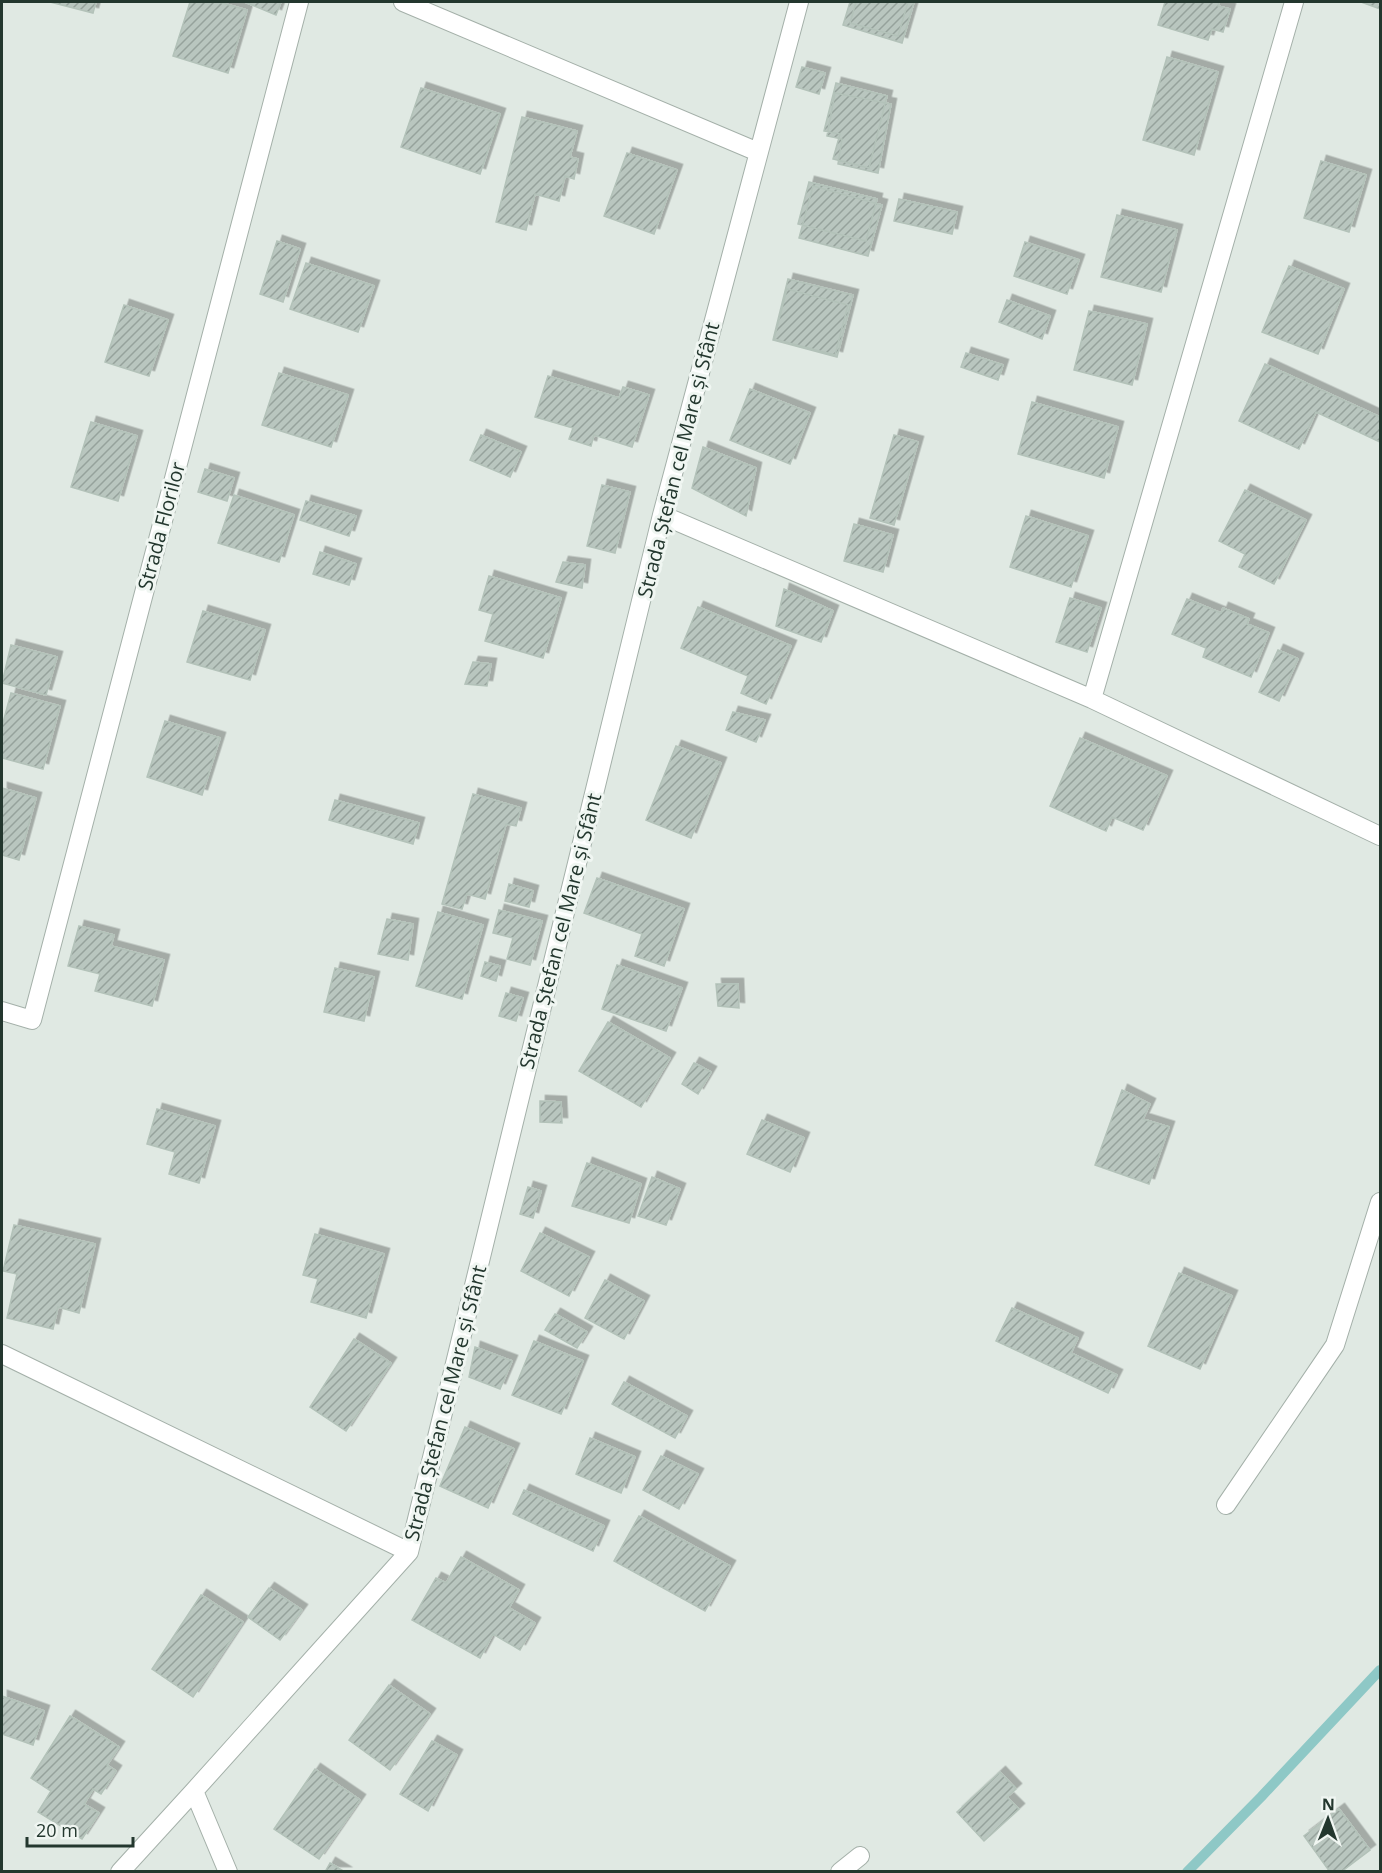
<svg xmlns="http://www.w3.org/2000/svg" width="1382" height="1873" viewBox="0 0 1382 1873" font-family="'Open Sans',sans-serif">
<defs>
<pattern id="building-hatch" width="6" height="6" patternUnits="userSpaceOnUse" patternTransform="scale(1.5)"><rect width="6" height="6" fill="#b9c6bf"/><path d="M-1 1l2-2M0 6l6-6M5 7l2-2" fill="none" stroke="#96a29c"/></pattern>
<filter id="shadow"><feDropShadow dx="5.5" dy="-5.5" stdDeviation="0" flood-color="#0004"/></filter>
</defs>
<rect width="100%" height="100%" fill="#e0e9e3"/>
<g fill="none" stroke-linecap="round" stroke-linejoin="round">
<path stroke="#8ec8c6" stroke-width="10" d="M1187,1872L1261,1797L1380,1670"/>
</g>
<path fill="url(#building-hatch)" stroke="#b3c2b9" stroke-width="1.5" filter="url(#shadow)" d="M50,2H96L93,13Z
M190,2H219L247,10L228,73L173,56Z
M245,2H281L276,15Z
M850,2H914L902,43L843,25Z
M856,2H908L898,36L850,23Z
M1165,2H1219L1218,6L1230,9L1223,32L1212,29L1208,40L1158,25Z
M1361,2H1380V9Z
M1167,57L1218,72L1194,155L1143,140Z
M802,67L825,73L819,94L796,87Z
M836,83L887,96L869,168L833,159L840,134L824,131Z
M421,88L500,114L480,174L401,147Z
M835,93L891,104L878,173L838,164L842,139L827,136Z
M522,117L577,131L570,157L578,159L574,179L565,176L559,201L535,194L526,230L496,222Z
M627,153L677,170L654,234L604,216Z
M1321,161L1366,175L1349,232L1304,218Z
M809,182L877,199L866,241L798,224Z
M813,186L882,205L868,256L799,238Z
M899,199L957,212L952,234L894,221Z
M1117,215L1177,230L1161,292L1101,277Z
M277,241L300,249L283,302L260,294Z
M1025,242L1079,260L1067,294L1014,276Z
M306,263L374,286L358,332L290,309Z
M1289,266L1344,289L1318,354L1262,332Z
M788,279L853,295L837,357L773,340Z
M787,289L848,305L835,355L774,339Z
M1007,300L1050,316L1042,339L999,322Z
M124,305L168,320L149,376L105,362Z
M1089,311L1147,324L1132,385L1074,370Z
M966,353L1003,365L998,380L961,367Z
M1265,364L1380,417V442L1316,412L1299,449L1239,421Z
M279,373L348,395L331,447L262,425Z
M548,376L619,398L623,387L649,395L632,447L594,435L591,446L569,439L573,428L535,417Z
M750,389L810,413L790,464L730,440Z
M1032,402L1118,427L1104,478L1018,454Z
M91,422L137,436L118,501L71,487Z
M481,435L521,452L510,477L470,460Z
M894,435L918,442L894,525L870,518Z
M703,447L756,468L746,516L692,488Z
M205,469L234,478L227,501L198,492Z
M602,485L630,492L615,553L587,546Z
M1245,490L1306,520L1274,584L1239,567L1245,554L1219,541Z
M234,495L294,515L279,562L218,543Z
M306,501L356,516L349,536L300,520Z
M1026,516L1088,536L1071,587L1010,567Z
M854,524L893,535L883,572L844,561Z
M320,552L356,564L349,585L313,574Z
M563,562L585,565L582,588L556,582Z
M489,576L561,598L543,658L485,641L493,614L479,610Z
M784,589L833,611L821,642L776,626Z
M1070,598L1101,608L1087,652L1056,642Z
M1187,599L1221,613L1223,608L1249,619L1247,624L1269,633L1251,677L1203,657L1206,648L1172,634Z
M698,607L791,646L766,704L741,693L748,676L681,648Z
M203,611L265,630L250,680L187,662Z
M11,645L57,657L46,695L2,683Z
M1278,650L1298,659L1279,701L1259,692Z
M473,662L491,664L487,686L465,684Z
M11,693L60,706L43,769L2,758V726Z
M733,712L765,720L756,742L726,730Z
M165,721L220,738L202,795L147,777Z
M1080,738L1167,776L1143,830L1112,817L1106,831L1050,806Z
M676,746L721,763L691,838L646,820Z
M2,788L36,798L19,860L2,855Z
M473,794L521,808L516,826L506,824L485,899L467,894L462,909L442,904Z
M335,800L419,823L413,844L329,820Z
M597,878L684,909L664,966L635,956L642,934L584,913Z
M509,884L533,891L529,907L505,901Z
M499,910L542,921L530,965L507,959L513,938L493,933Z
M438,912L483,925L462,999L416,986Z
M387,919L413,924L408,960L378,954Z
M79,926L114,935L111,946L164,960L152,1006L95,991L100,974L68,966Z
M485,962L500,966L496,981L481,976Z
M617,965L682,988L666,1031L602,1009Z
M335,968L374,977L364,1021L324,1012Z
M716,984H738L739,1008L718,1006Z
M506,993L523,998L516,1021L499,1016Z
M608,1022L670,1058L641,1107L579,1071Z
M694,1063L711,1072L698,1094L682,1084Z
M1122,1090L1150,1104L1143,1119L1169,1127L1149,1184L1095,1165Z
M540,1101L561,1102L562,1123L540,1122Z
M157,1109L215,1126L199,1183L169,1174L175,1152L147,1144Z
M762,1120L804,1138L790,1172L747,1154Z
M587,1163L641,1184L629,1223L572,1206Z
M652,1177L680,1189L666,1225L638,1216Z
M528,1187L541,1191L533,1218L520,1214Z
M14,1225L95,1244L79,1313L58,1307L53,1329L7,1318L17,1274L3,1271Z
M540,1233L589,1257L569,1296L521,1271Z
M315,1234L384,1254L366,1318L311,1302L318,1279L303,1275Z
M1179,1273L1232,1296L1200,1369L1148,1346Z
M605,1280L644,1301L624,1339L585,1318Z
M1012,1308L1078,1338L1071,1353L1117,1375L1108,1393L996,1341Z
M555,1314L587,1332L577,1348L545,1330Z
M354,1339L391,1363L346,1431L310,1407Z
M534,1341L583,1361L561,1414L512,1395Z
M475,1347L512,1361L500,1389L469,1377Z
M624,1382L687,1416L675,1438L612,1404Z
M465,1427L514,1449L488,1508L440,1486Z
M590,1438L635,1457L621,1493L576,1474Z
M661,1456L698,1474L679,1509L643,1490Z
M524,1490L604,1526L593,1551L513,1514Z
M639,1516L730,1566L705,1611L614,1561Z
M461,1557L519,1590L509,1608L535,1623L520,1650L493,1634L480,1658L412,1620L436,1578L446,1583Z
M269,1588L302,1610L280,1640L248,1617Z
M201,1595L243,1622L193,1697L152,1669Z
M389,1685L430,1714L390,1770L349,1740Z
M2,1696L44,1711L33,1745L2,1734Z
M70,1716L119,1747L107,1765L116,1771L101,1794L93,1789L84,1804L99,1813L82,1839L38,1812L51,1791L31,1778Z
M432,1741L457,1755L428,1811L400,1794Z
M315,1769L360,1800L319,1859L274,1829Z
M1000,1772L1016,1789L1007,1797L1019,1809L984,1841L957,1812Z
M1339,1809L1370,1850L1341,1872H1330L1304,1836Z
M330,1863L345,1872H325Z"/>
<g fill="none" stroke-linecap="round" stroke-linejoin="round">
<defs>
<path id="minor" d="M403,2L758,152
M662,515L1092,699L1380,836
M1092,699L1294,2
M2,1011L32,1020L299,2
M2,1354L409,1552
M1226,1505L1335,1345L1380,1202
M194,1791L228,1872
M120,1872L194,1791L409,1552L662,515L799,2
M840,1872L860,1856"/>
</defs>
<use href="#minor" stroke="#a4b0a9" stroke-width="20"/>
<use href="#minor" stroke="#fff" stroke-width="18"/>
</g>
<g text-anchor="middle" dominant-baseline="central" stroke-width="6" stroke-linejoin="round" paint-order="stroke">
<g font-size="20" fill="#23372e" stroke="#f0f6f2">
<text transform="translate(678 460) rotate(-76)">Strada Ștefan cel Mare și Sfânt</text>
<text transform="translate(161 526) rotate(-75)">Strada Florilor</text>
<text transform="translate(560 931) rotate(-76)">Strada Ștefan cel Mare și Sfânt</text>
<text transform="translate(445 1403) rotate(-76)">Strada Ștefan cel Mare și Sfânt</text>
</g>
</g>
<rect width="1382" height="1873" fill="none" stroke="#23372e" stroke-width="6"/>
<g transform="translate(1328 1819) rotate(1)" stroke="#f0f6f2" stroke-width="4.5" paint-order="stroke">
<path d="M0-4.5L10 22L0 15L-10 22Z" fill="#23372e"/>
<text y="-9" font-size="16" font-weight="bold" text-anchor="middle" fill="#23372e">N</text>
</g>
<path d="M27 1837v9h106v-9" fill="none" stroke="#23372e" stroke-width="3"/>
<text x="36" y="1837" font-size="18" fill="#23372e" stroke="#f0f6f2" stroke-width="4.5" paint-order="stroke">20 m</text>
</svg>
